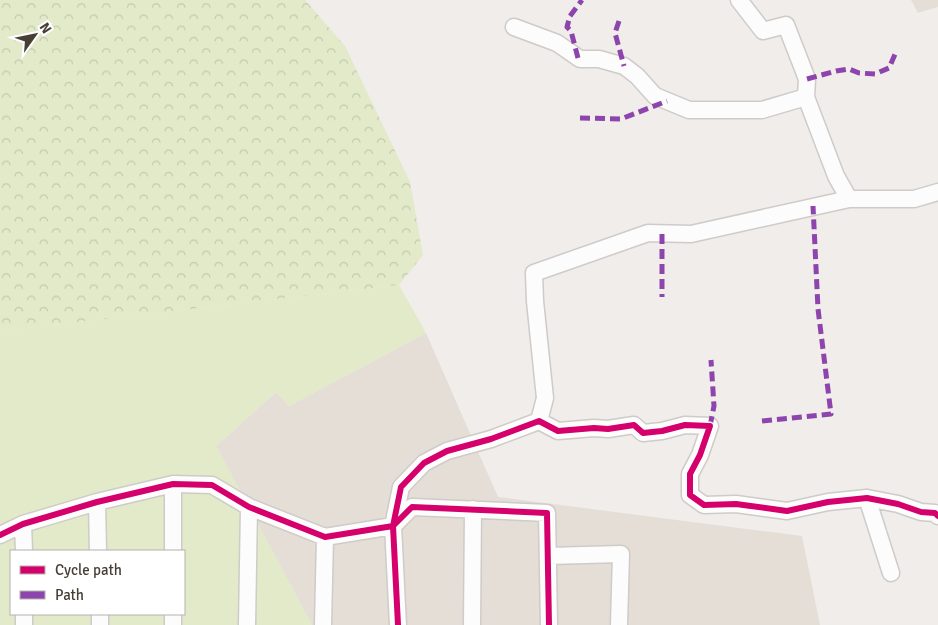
<svg xmlns="http://www.w3.org/2000/svg" width="938" height="625" viewBox="0 0 938 625" font-family="Signika,sans-serif">
<defs>
<pattern id="forest-crowns" width="20" height="18" patternUnits="userSpaceOnUse" patternTransform="scale(1.25)"><rect width="20" height="18" fill="#e2eaca"/><path d="M2 6a3 3 0 1 1 6 0M12 15a3 3 0 1 1 6 0" fill="none" stroke="#c3caae"/></pattern>
</defs>
<rect width="100%" height="100%" fill="#f0edea"/>
<path fill="#e4ded7" d="M911,0H938V7L918,13Z
M426,333L498,497L802,536L820,625H312L216,446L276,392L289,406Z"/>
<path fill="#e2eaca" fill-rule="evenodd" d="M399,285L426,333L289,406L276,392L216,446L312,625H0V331ZM11,551H184V614H11Z"/>
<path fill="url(#forest-crowns)" d="M0,0H305L345,46L410,182L423,255L399,285L0,331Z"/>
<g fill="none" stroke-linecap="round" stroke-linejoin="round">
<defs>
<path id="street" d="M739,0L763,31L786,25L807,79L806,97L836,176L849,199
M514,27L557,43L580,59H599L624,66L637,76L655,96L689,110H762L806,97
M539,421L545,398L535,301L534,273L648,233L691,234L849,199H914L938,192
M867,498L891,573
M97,502L98,551
M23,524L24,551
M0,535L23,524L97,502L173,484L212,485L249,507L325,537L393,526L412,507L547,513L549,625
M173,551V484
M548,556L621,554L619,625
M24,614V625
M100,614V625
M173,625V614
M247,625L249,507
M323,625L325,537
M398,625L393,526L401,487L424,463L447,451L491,439L539,421L558,431L594,428L608,429L634,425L643,433L662,431L685,425L710,426L700,455L690,474V495L704,505L736,504L787,511L828,502L867,498L898,504L921,512L935,513L938,516
M472,625L473,509"/>
</defs>
<use href="#street" stroke="#cecbc8" stroke-width="19"/>
<use href="#street" stroke="#fdfcfc" stroke-width="16"/>
<path stroke="#8e44ad" stroke-width="5" stroke-dasharray="10 5" stroke-linecap="butt" d="M619,21L615,33L624,66
M578,58L571,31L567,27L570,16L582,0
M807,79L836,71L849,69L859,73L875,74L889,68L896,52
M580,118L621,119L667,101
M662,234V297
M762,421L831,414L818,309L813,206
M710,426L714,406L711,360"/>
<defs>
<path id="cycleway" d="M0,535L23,524L97,502L173,484L212,485L249,507L325,537L393,526L412,507L547,513L549,625
M398,625L393,526L401,487L424,463L447,451L491,439L539,421L558,431L594,428L608,429L634,425L643,433L662,431L685,425L710,426L700,455L690,474V495L704,505L736,504L787,511L828,502L867,498L898,504L921,512L935,513L938,516"/>
</defs>
<use href="#cycleway" stroke="#fff" stroke-width="9"/>
<use href="#cycleway" stroke="#d6006c" stroke-width="6"/>
</g>
<rect x="10" y="550" width="175" height="65" fill="#ffffff" stroke="#b5b2af"/>
<rect x="20" y="566" width="25" height="8" fill="#d6006c" stroke="#b5b2af"/>
<text x="55" y="575" font-size="15" fill="#473e36">Cycle path</text>
<rect x="20" y="591" width="25" height="8" fill="#8e44ad" stroke="#b5b2af"/>
<text x="55" y="600" font-size="15" fill="#473e36">Path</text>
<g transform="translate(35 35) rotate(57)" stroke="#ffffff" stroke-width="4" paint-order="stroke">
<path d="M0-4L9 19L0 12L-9 19Z" fill="#473e36"/>
<text y="-8" font-size="14" font-weight="bold" text-anchor="middle" fill="#473e36">N</text>
</g>
</svg>
